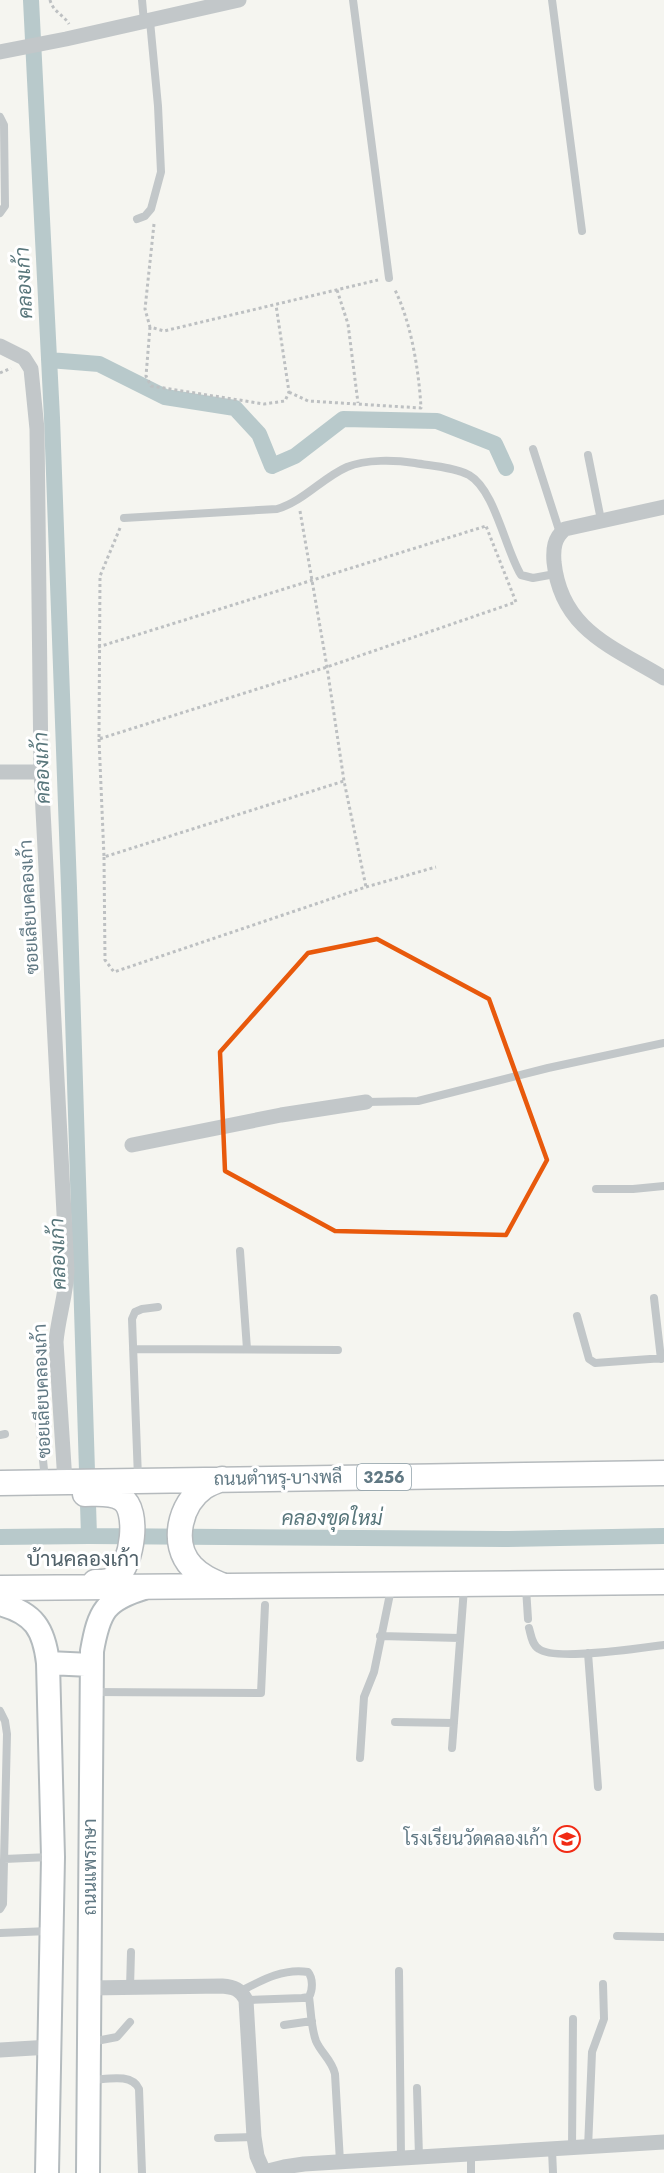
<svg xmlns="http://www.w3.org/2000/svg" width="664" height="2173" viewBox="0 0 664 2173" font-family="Jost,Sarabun,sans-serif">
<rect width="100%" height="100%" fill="#f5f5f0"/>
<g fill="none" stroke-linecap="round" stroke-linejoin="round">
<path stroke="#b8c9cb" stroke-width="16" d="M31,0L52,418L69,888L89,1536
M49,360L99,364L165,397L235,408L259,434L272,466L295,456L343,419L437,421L495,444L506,468
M0,1537L89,1536L504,1539L664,1536"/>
<defs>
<path id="secondary" d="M0,1604C34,1613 44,1629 48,1663L53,1857L47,2173
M48,1663L91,1665
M88,2173L92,1651C99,1611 105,1600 144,1588"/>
<path id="primary" d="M222,1479C216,1481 210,1483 204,1487C180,1504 170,1544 192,1567C200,1576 212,1581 224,1586
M0,1483L664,1473
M85,1494C96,1494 112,1492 122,1499C140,1510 132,1564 117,1576C111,1582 104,1582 95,1582
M0,1588L664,1582"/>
</defs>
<use href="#secondary" stroke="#b4bbbe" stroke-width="26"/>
<use href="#primary" stroke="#b5babd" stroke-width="27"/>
<path stroke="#bdc0c2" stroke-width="3" stroke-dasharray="3 3" stroke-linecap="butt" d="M50,0C53,12 63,14 69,24
M154,224L145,309L150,327L164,331L378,280
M337,290L348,324L358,403
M150,327L146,376L151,386L264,404L285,401L289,392L276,305
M0,373L11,368
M289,392L308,401L421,408C419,371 411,321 394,288
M300,511L327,667L344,781L366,887
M120,528L100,576L99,739L327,667L516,602L486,526
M98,647L486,526
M99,739L104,857L344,781
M104,857L105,960L114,972L366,887L436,867"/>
<path stroke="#c2c7c9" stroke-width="8" d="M142,0L144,22
M353,0L389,278
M552,0L582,231
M0,117L4,125L5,206L0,213
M137,219L145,216L151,209L161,172L158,106L150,21
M533,449L560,533
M588,455L601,520
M124,518L277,509C304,501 322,478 347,467C366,459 395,460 415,463C432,466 453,467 469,475C495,490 505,549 521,575L533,578L555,574
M366,1102L418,1101L548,1068L664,1043
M596,1189H633L664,1186
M240,1251L247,1349
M654,1298L661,1359
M577,1316L589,1359L595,1363L664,1358
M133,1349L338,1350
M39,1420L45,1480
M0,1435L5,1434
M138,1478L132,1319L135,1312L142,1309L158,1307
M526,1588L528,1619
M529,1628C531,1635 532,1645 539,1649C554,1661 642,1648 664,1645
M380,1636L460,1638
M588,1653L598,1787
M93,1692L261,1693L265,1605
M0,1711L5,1721L7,1734L3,1904L0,1909
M395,1722L454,1723
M452,1748L464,1588
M360,1758L364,1697L374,1672L391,1589
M4,1859L50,1857
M0,1933L49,1931
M617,1936L664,1937
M399,1971L401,2158
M130,1988L131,1952
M241,1991C262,1980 284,1968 308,1972C313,1978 313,1990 309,1997L302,1998L246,2000
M309,1997C311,2010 311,2028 316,2041C321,2053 332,2060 335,2074L340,2162
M284,2025L312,2021
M91,2042L117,2037L130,2022
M92,2080C108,2079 132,2073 139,2089L142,2173
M417,2088L419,2157
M218,2138L254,2137
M588,2148L592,2052L604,2019L603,1984
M572,2149L573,2019
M552,2150L553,2173
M471,2155V2173"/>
<path stroke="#c2c7c9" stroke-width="15" d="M0,52L66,39L239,0
M0,346L24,358L31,369L37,429L41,772L67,1271C66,1295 58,1318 56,1342L65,1482
M664,507L565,529C554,538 553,549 554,562C561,630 613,647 664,678
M0,772H41
M132,1145L281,1115L366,1102
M89,1988L222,1986C234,1987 240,1989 246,2000L254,2137L257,2156L264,2172L284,2167L304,2164L664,2142
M0,2050L50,2047"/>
<use href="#secondary" stroke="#fff" stroke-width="22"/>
<use href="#primary" stroke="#fff" stroke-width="24"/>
</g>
<path fill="none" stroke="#e8590c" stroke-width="4.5" stroke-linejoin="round" d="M377,939L489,999L547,1160L506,1235L335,1231L225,1171L220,1052L308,953Z"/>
<defs>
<symbol id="school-ring" viewBox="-11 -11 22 22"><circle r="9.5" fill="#fff" stroke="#f12b15" stroke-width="1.5"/><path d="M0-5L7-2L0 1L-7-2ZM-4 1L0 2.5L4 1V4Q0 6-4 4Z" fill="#f12b15"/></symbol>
</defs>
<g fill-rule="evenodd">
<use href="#school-ring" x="552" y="1824" width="30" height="30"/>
</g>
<g text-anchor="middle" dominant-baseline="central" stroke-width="6" stroke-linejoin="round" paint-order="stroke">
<rect fill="#fff" stroke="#90a1a9" stroke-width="1.5" x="357" y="1464" width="54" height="26" rx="4.5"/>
<g font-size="16" font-weight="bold" fill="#617984">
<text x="384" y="1477">3256</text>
</g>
<g font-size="18" fill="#617984" stroke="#fff">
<text transform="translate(29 907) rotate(-93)">ซอยเลียบคลองเก้า</text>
<text transform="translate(42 1391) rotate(-92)">ซอยเลียบคลองเก้า</text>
<text transform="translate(278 1478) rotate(-1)">ถนนตำหรุ-บางพลี</text>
<text transform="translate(90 1867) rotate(-90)">ถนนแพรกษา</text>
</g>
<g font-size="18" fill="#617984" stroke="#fff" text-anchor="end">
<text x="548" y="1839">โรงเรียนวัดคลองเก้า</text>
</g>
<g font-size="20" font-style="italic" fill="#58767b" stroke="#fff">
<text transform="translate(24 283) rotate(-93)">คลองเก้า</text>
<text transform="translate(42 768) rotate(-92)">คลองเก้า</text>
<text transform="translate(58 1254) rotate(-92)">คลองเก้า</text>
<text x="332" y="1518">คลองขุดใหม่</text>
</g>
<g font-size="21" fill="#506169" stroke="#fff">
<text x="83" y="1559">บ้านคลองเก้า</text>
</g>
</g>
</svg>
